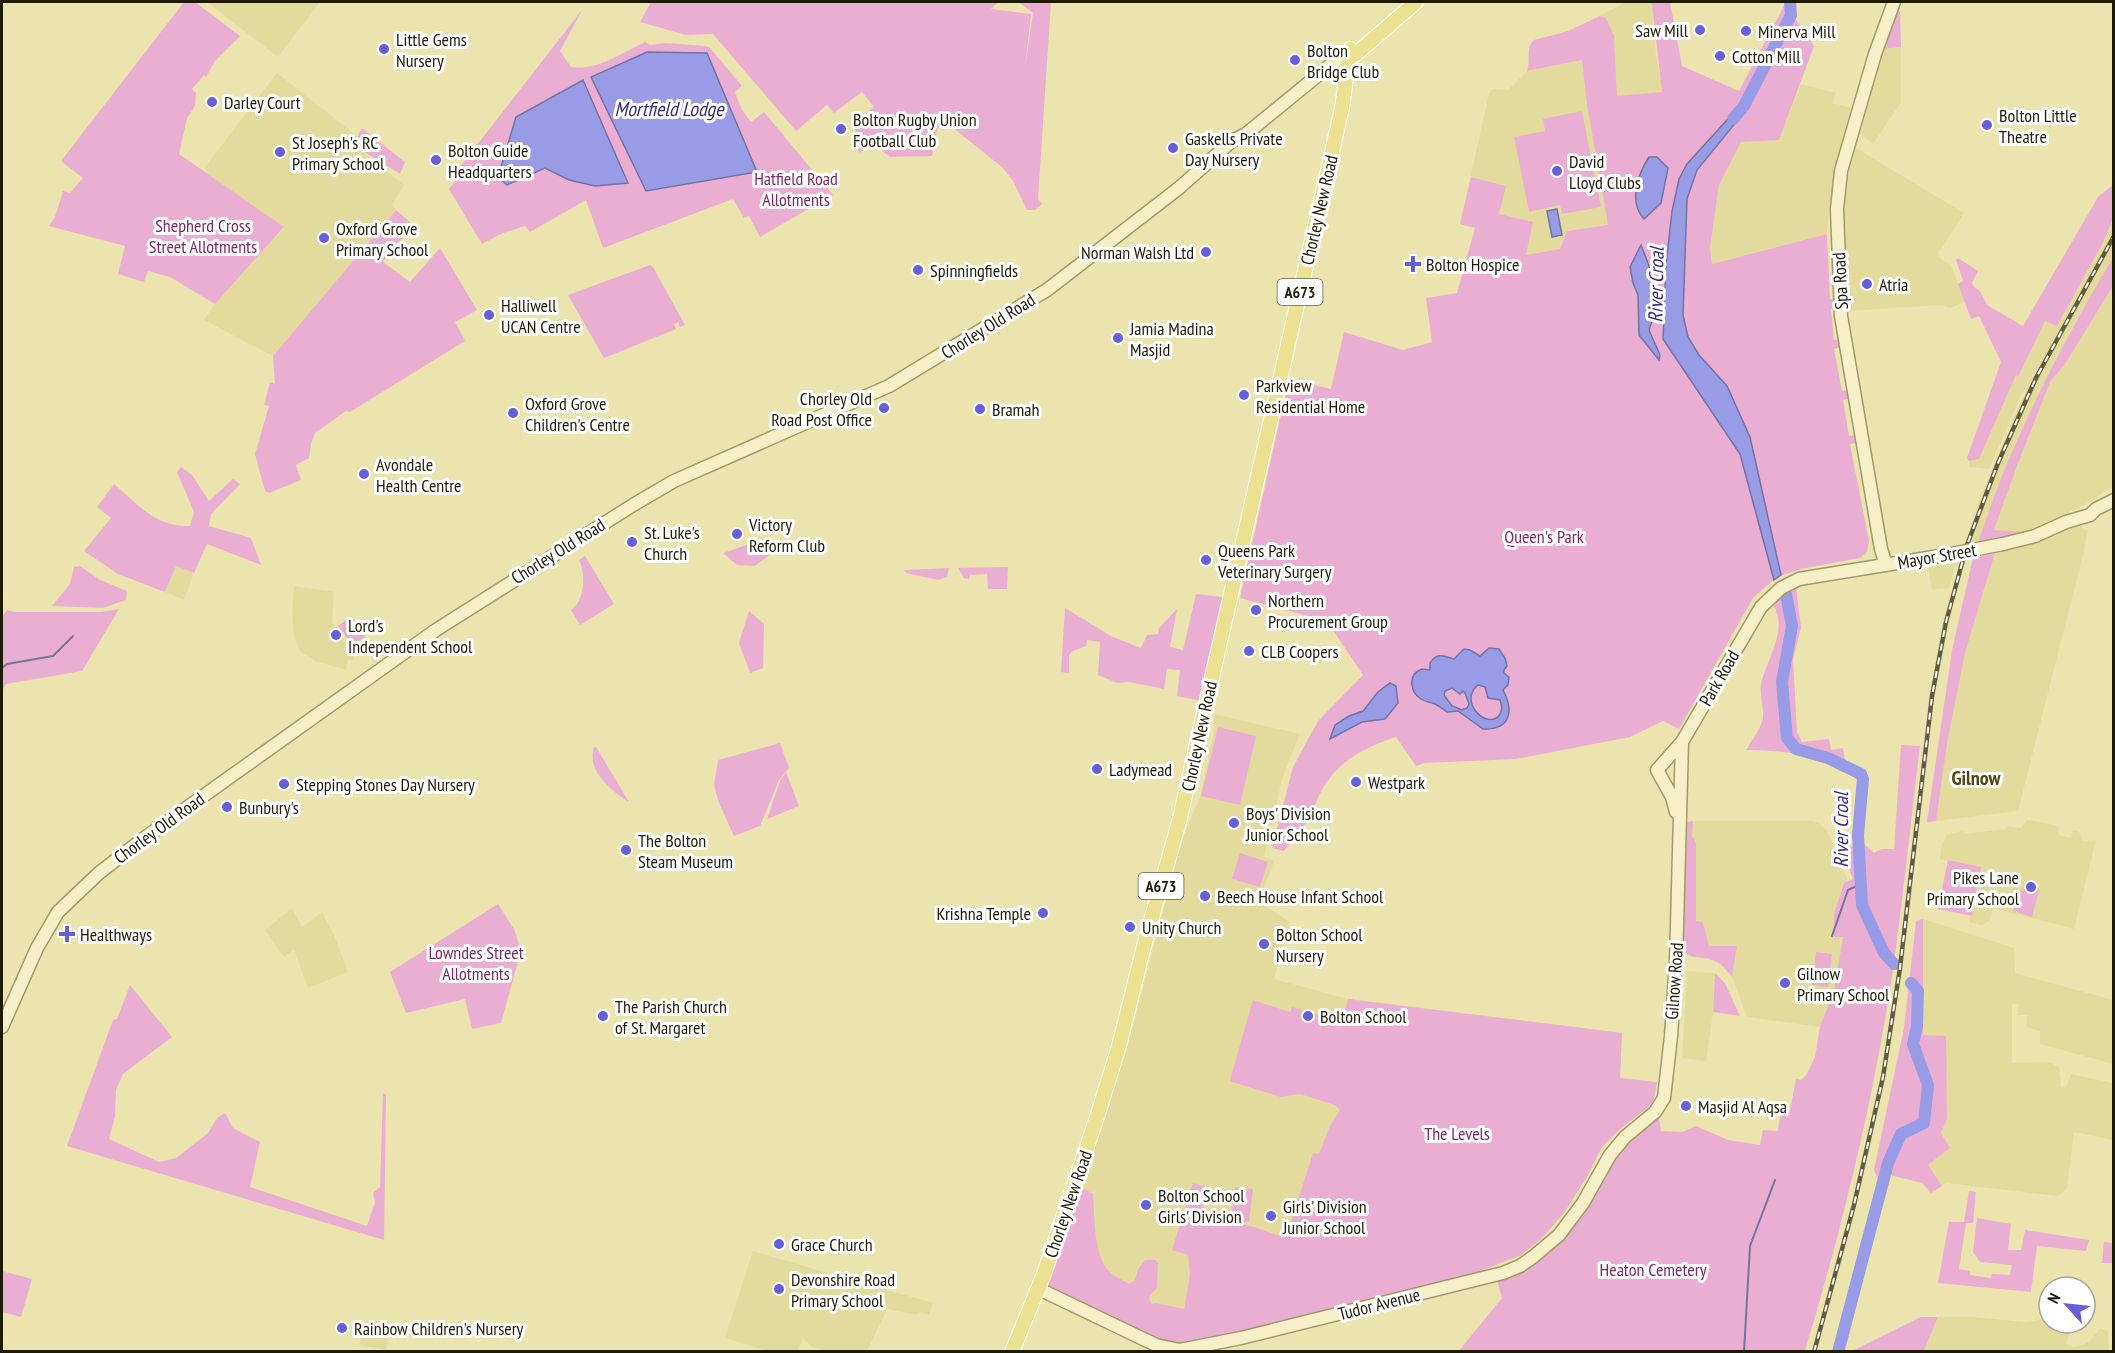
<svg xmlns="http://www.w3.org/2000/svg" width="2115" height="1353" viewBox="0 0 2115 1353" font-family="'PT Sans Narrow',sans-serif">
<rect width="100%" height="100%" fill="#ebe4ae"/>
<path fill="#e3db9d" d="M207,2H320L278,57Z
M1625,2H1647L1652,4L1656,54L1663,92L1617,96L1614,36L1606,19L1600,16Z
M1901,47V102L1873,144L1860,134L1883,49Z
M1582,60L1587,105L1608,225L1567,231L1560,249L1526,255L1495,233L1460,224L1489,94L1492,89L1508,90L1527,71Z
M277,73L357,136L354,145L404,185L392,205L396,210L273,356L204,320L215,304L284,228L208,174L205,167Z
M1801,84L1836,93L1833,103L1851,108L1837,158L1830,199L1827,234L1712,264L1710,248L1719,185L1741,142L1779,140Z
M1856,148L1964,213L1938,254L1941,259L1951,265L1965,302L1950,308L1941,305L1847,311L1845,248L1846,229H1841L1844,190Z
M2113,218V257L2070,333L2029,415L2015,445L1978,542L1965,546L1981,496L2034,371L2020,398L1989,469L1969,467V461L1979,459L2016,374L2017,376L2045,320L2057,326L2104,241Z
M2113,286V487L2104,491L2094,500L2070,511L2069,513L2050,523L2025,532L1994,530L2017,466L2050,382L2065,364Z
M2079,525L2087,531L2084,551L2018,811L1936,821L1947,744L1965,653L1995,553L2036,542L2069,527Z
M1957,560L1949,588L1932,590L1928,565Z
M176,565L194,573L184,600L165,592Z
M294,586L334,592L332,622L353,652L354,660H348L346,670L316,661L300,651L294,636L292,613Z
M1213,714L1300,734L1283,776L1264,857L1274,861L1259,902L1290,922L1274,979L1348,999L1622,1033L1620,1077L1625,1078L1588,1175L1564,1213L1541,1239L1521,1255L1478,1272L1426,1286L1208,1340L1178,1343L1148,1335L1047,1285L1126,1053L1182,839L1200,797L1215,728Z
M2027,820L2056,825L2059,828L2058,835L2071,838L2073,830L2079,832L2083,841L2096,840L2074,929L1993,908L1989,921L1982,925L1969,922L1981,867L1940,859L1942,844L1947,835L1962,831L1965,834L2004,829L2007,826L2021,828Z
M1693,821H1812L1818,823L1827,830L1848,881L1844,883L1834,914V937H1843L1834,990L1820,1027L1747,1017L1732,977L1737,946H1709L1703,922H1696V843L1692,835Z
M292,908L302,927L322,912L334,935L348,972L308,988L294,950L284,957L265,930Z
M1923,919L2014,948L2015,973L2113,1000V1064L2040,1044V1031L2026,1027L2027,1015H2018L2019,1004H2012V1063L2045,1062L2053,1064L2059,1067L2061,1087L2066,1088L2071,1074L2113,1083V1140L2074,1132L2067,1188L2058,1196L1947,1183L1942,1186L1927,1165L1947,1119L1945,1036H1923Z
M1687,971L1715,973L1713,1012L1706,1061L1682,1058Z
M753,1251L831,1274L933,1303L929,1315L921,1312L916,1315L887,1309L867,1351H824L812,1347L803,1338L798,1351H767L725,1338Z
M1938,1317H1972L2027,1322L2049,1318V1323H2073L2066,1344L2073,1347L2083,1345L2090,1341L2100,1328L2108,1331L2109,1351L1924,1352Z
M366,1321H393L386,1350L359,1345Z"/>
<path fill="#ebaed3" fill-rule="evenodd" d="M184,2H195L240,36L215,61L206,77L204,75L192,89L196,93L195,106L187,118L179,154L284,227L215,304L170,277L148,271L144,282L118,274L125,246L49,226L55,217L63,191L70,193L83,178L61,161Z
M651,2H1051L1038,199L1042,204L1035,210H1027L1013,181L1003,168L942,119L936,133L932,156L890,157L873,143L859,153L854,122L874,107L862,92L834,113L827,105L796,131L713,34L686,35L640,22ZM998,2L1020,3L1033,13L1025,68L1031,14L991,9Z
M1647,2H1670L1682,66L1739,91L1785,4L1814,46L1779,140L1741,142L1719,185L1710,248L1712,264L1827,234L1830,299H1841V306L1831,309L1834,340L1845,339L1846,346L1834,349L1842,391L1852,389L1853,398L1843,400L1849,436L1861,434L1863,442L1850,444L1869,541L1867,552L1860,558L1801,569L1777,577L1753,598L1679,729L1663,721L1630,737L1516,759L1424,763L1416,766L1396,737C1370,746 1346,756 1329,779C1319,792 1315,807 1307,821C1301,832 1291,841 1284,851L1272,848L1293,767L1318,721L1363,675L1327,621L1240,598L1289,379L1331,389L1344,332L1403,350L1432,342L1426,298L1457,293L1475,228L1460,224L1471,177L1506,186L1499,214L1533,222L1526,255L1560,249L1567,231L1608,225L1587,105L1582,60L1527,71C1531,60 1525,48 1534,40L1568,31L1600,16L1606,18L1614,36L1617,96L1662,92L1652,4Z
M582,10L560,51L571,67C597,71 622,53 645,42L650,45L666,43L706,46L710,48L742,86L735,92L742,110L751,122L764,112L833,195L760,237L749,216L744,218L733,199L603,248L586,200L530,232L525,226L503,233L482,244L449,189L458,177L455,173Z
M1897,11L1900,12L1901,47L1883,49Z
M1582,111L1601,207L1562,214L1560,205L1529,212L1514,137L1545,131L1543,119Z
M362,128L405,162L400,174L353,145Z
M2113,185V218L2104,241L2057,326L2045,321L2018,377L2016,375L1979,459L1969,461L1967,458L2001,362L1979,316L1971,319L1958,284L1963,281L1956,260L1958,258L1978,271L1972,283L1974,287L1980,291L1987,305L2023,326L2098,197Z
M396,210L413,225L383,262L410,282L440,248L477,310L455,322L465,341L350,412L346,411L315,433L311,444L309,458L296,465L301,480L269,493L265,491L255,454L269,406L264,405L270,382L275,384L273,356Z
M2113,257V286L2065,364L2050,382L2017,466L1994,530L2025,532L1978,542C1990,509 2001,475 2016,443C2044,379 2078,317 2113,257Z
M650,265L653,267L685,325L680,327L678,322L674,324L676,329L604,358L568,295Z
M181,467L192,475L209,501L233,479L240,484L211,514L209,526L251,538L261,565L207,544L194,573L176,566L165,592L118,574L84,551L111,518L97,507L114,484C139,505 155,527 190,526L194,512L177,472Z
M767,538L772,553L755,566L737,565L723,553Z
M1995,553L1965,653L1947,744L1936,821L1927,822L1952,650L1973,558Z
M585,556L614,604L580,625L571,610C585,601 586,573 579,560Z
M80,566L100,580L127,591L126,600L103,608L52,606L70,584L74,567Z
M1008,567L1007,589H988L987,574L970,575L969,579L964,578L958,568Z
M949,568L947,577L938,580L906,573L904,570Z
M1796,587L1801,628L1793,659L1797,732L1802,742L1829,739L1831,750L1843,748L1845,760L1864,774L1866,779L1861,838L1852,839L1857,779C1822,754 1788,751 1746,750C1751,741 1762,728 1763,717C1764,706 1758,691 1762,680C1769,656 1788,628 1773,605L1782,594Z
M1196,594L1230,598L1207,702L1177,696L1180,670L1167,669L1164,689L1129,682L1117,683L1098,675L1100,642L1087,640L1086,646L1073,651L1069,655V673L1061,672L1065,608L1111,636L1141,648L1147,635L1158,634L1159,628L1177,609L1170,647L1183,650Z
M119,609L82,671L6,684L2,691V617L7,610L15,612H101Z
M749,611L764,624L763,668L750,673L739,643Z
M352,616L366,636L352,645L338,626Z
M1218,727L1256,736L1240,805L1201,796Z
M780,743L789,768L779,780L760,826L734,836L719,803L714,785L718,760Z
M1901,745L1920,746C1911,818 1904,891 1894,963C1875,1094 1843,1225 1805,1351L1458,1352L1502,1298L1497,1280L1542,1256L1629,1139L1657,1117H1659L1661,1131L1682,1132L1696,1126L1728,1140L1760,1145L1763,1130L1778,1131L1780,1114L1789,1115L1796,1079L1801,1080L1807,1074L1815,1057L1820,1027L1834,990L1843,937H1834V914L1844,883L1853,879L1841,848L1865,845L1874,853L1882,849H1894Z
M594,747H596L629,802C611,791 586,770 594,747Z
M786,772L799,806L767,819L780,781Z
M1693,821L1692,835L1696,843V921L1703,922L1709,946H1737L1732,977C1726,969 1721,963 1712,960C1700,955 1688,962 1683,946L1685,825L1687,822Z
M1240,853L1268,862L1260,887L1232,879Z
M1948,860L1981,867L1972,916L1938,909Z
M2025,883L2037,886L2039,890L2032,917L2013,911L2014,907L2010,906L2014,889L2023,891Z
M498,904L514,929L521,951L501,1023L472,1029L465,999L406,1013L390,972Z
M1923,919V1035L1946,1036L1947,1119L1941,1133L1950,1148L1928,1165L1942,1186L1931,1193L1922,1183L1890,1175L1845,1351H1834L1878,1179L1874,1170L1904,1028L1916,921Z
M1816,952L1832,954L1828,987L1812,985Z
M1715,973L1725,983L1740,1016L1713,1012Z
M130,985L172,1037L123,1074L116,1090L115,1116L109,1139L159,1162L176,1158L208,1133L217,1118L225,1113L233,1128L260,1142L250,1187L367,1226L375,1202L373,1193L380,1187L383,1093L386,1095L384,1240L67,1146L113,1020L117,1019Z
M1348,999L1622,1033L1620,1078L1657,1082L1654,1100L1651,1105L1620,1129L1602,1147L1588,1175L1564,1213L1541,1239L1521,1255L1478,1272L1208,1340L1178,1343L1161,1340L1047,1285L1081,1187L1093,1194C1095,1218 1093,1247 1106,1268C1110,1275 1122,1279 1129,1284L1135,1280L1138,1269L1145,1260H1155L1158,1263L1157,1288L1150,1295L1149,1300L1152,1304L1156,1303L1184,1309L1190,1275L1188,1255L1172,1250L1193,1183L1209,1188L1201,1216L1254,1227L1286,1238L1313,1153L1319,1154L1329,1128L1340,1110L1335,1105L1300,1094L1281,1097L1232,1082L1230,1080L1253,1000L1290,1012L1292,1007L1342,1022Z
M1235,1187L1253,1189L1249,1222L1231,1220Z
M1969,1191L1976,1192L1973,1223H1966L1959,1269L1970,1271V1275L1991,1278L1992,1274L2010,1275L2012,1265L1980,1262L1973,1252L1977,1218L2011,1224L2008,1250H2021L2025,1230L2089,1240L2086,1251L2037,1246L2031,1292L1938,1283L1949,1222H1964Z
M2104,1242L2113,1243V1263H2102Z
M2,1271L32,1279L21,1317L2,1312Z
M1921,1317H1938L1924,1351H1852Z"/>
<path fill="#989be5" stroke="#7374a2" stroke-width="1.5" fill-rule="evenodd" d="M647,52L707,53L757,172L646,191L591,77Z
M583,80L628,183L595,186L569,180L545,168L507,185L498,177L516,117Z
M1744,106L1746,110L1697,170L1687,199L1683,315L1688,337L1699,355L1727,386L1750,437L1781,575L1774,580L1740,454L1663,339L1666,265L1672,211L1679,179L1687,164L1735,111Z
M1649,157H1657L1668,168L1661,203L1644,219C1628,202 1638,174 1649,157Z
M1557,209L1562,235L1552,237L1547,211Z
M1641,245C1654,277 1662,296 1649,330L1660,355L1659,360L1639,335L1638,295L1633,283L1630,267Z
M1489,648L1499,649L1505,658L1507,666L1504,670V673L1509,677L1508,685L1503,690C1514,711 1511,730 1483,729L1458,711L1447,712C1443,709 1439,706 1435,704C1430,702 1425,702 1421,699C1409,691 1408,674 1422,669L1430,670V663C1437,652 1444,656 1454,659L1464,649L1470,650L1480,656ZM1478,685L1485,687L1488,698L1500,700C1502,705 1503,709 1500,714C1489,732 1457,702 1478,685ZM1452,688L1460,694L1463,691L1465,693L1469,704L1467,708L1462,710L1452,706L1444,695L1445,691Z
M1390,683L1396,686L1398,703L1385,719L1362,722L1330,739L1335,725L1349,716L1363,711L1378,692Z"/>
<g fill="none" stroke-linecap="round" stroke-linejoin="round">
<path stroke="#7374a2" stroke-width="2" d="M2,668L7,664L53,656L73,636
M1832,936L1848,890L1861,884
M1744,1352L1750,1246L1775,1180"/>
<path stroke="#989be5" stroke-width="12" d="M1733,119L1744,106L1791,15L1790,2
M1786,594L1792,626L1782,682L1787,738L1796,749L1828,758L1861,774L1863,779L1858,835L1862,905L1884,953L1894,964
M1838,1352L1888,1163L1901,1134L1924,1123L1928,1085L1913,1044L1917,1026L1918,991L1911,983"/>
<defs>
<path id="secondary" d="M2003,544L2035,536L2066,522L2090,515L2096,509L2114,500
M1886,565L1881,549L1841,316L1837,209L1841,171L1875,54L1894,2
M1676,812L1672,797L1657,770L1682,742L1761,607L1781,588L1799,579L1952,554
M2,1027L37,948L58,912L99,873L143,839L436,630L633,505L674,481L889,386L1047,290L1179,188L1232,141L1246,134L1350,49
M1039,1289L1156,1345L1180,1350L1241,1338L1503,1273L1520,1266L1533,1257L1559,1235L1583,1203L1610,1155L1625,1137L1655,1112L1664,1098L1671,1036L1676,962L1682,742"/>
<path id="primary" d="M1355,55L1416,2
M1012,1352L1044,1274L1098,1114L1119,1046L1145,942L1179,822L1342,108L1350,49"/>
</defs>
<use href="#secondary" stroke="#a19a66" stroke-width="15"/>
<use href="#primary" stroke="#fff" stroke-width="16"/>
<use href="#secondary" stroke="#f5f0c8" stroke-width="12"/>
<use href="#primary" stroke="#ebe190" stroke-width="14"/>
<defs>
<path id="rail" d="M1814,1352L1854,1205L1883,1077L1900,968L1932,696L1946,622L1967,545L1998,463L2036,378L2114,236"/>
</defs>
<use href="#rail" stroke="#615c3c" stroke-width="4.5"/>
<use href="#rail" stroke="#fff" stroke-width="2" stroke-dasharray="7" stroke-linecap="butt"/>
<defs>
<path id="secondary-bridge" d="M1952,554L2003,544"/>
</defs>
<use href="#secondary-bridge" stroke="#a19a66" stroke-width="15" stroke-linecap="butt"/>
<use href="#secondary-bridge" stroke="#f5f0c8" stroke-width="12"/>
</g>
<g fill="#665fd8" stroke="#fff" stroke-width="2">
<circle cx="1700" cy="30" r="6"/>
<circle cx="1746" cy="31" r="6"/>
<circle cx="384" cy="49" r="6"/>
<circle cx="1720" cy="56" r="6"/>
<circle cx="1295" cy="60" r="6"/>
<circle cx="212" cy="102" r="6"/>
<circle cx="1987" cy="125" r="6"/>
<circle cx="841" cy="129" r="6"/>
<circle cx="1173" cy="148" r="6"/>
<circle cx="280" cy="152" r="6"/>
<circle cx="436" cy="160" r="6"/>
<circle cx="1557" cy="171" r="6"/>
<circle cx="324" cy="238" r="6"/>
<circle cx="1206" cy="252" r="6"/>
<path d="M1410 255h6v6h6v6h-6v6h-6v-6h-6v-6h6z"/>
<circle cx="918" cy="270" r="6"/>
<circle cx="1867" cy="284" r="6"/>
<circle cx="489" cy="315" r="6"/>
<circle cx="1118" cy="338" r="6"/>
<circle cx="1244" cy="395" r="6"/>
<circle cx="884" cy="408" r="6"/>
<circle cx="980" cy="409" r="6"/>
<circle cx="513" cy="413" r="6"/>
<circle cx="364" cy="474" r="6"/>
<circle cx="737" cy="534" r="6"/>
<circle cx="632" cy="542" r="6"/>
<circle cx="1206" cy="560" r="6"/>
<circle cx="1256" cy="610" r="6"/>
<circle cx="336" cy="635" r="6"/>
<circle cx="1249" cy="651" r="6"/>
<circle cx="1097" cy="769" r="6"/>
<circle cx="1356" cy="782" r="6"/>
<circle cx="284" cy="784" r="6"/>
<circle cx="227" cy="807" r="6"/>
<circle cx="1234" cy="823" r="6"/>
<circle cx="626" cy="850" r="6"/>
<circle cx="2031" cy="887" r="6"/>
<circle cx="1205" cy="896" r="6"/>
<circle cx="1043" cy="913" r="6"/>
<circle cx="1130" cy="927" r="6"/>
<path d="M64 925h6v6h6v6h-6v6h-6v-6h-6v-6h6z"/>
<circle cx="1264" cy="944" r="6"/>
<circle cx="1785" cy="983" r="6"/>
<circle cx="603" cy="1016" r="6"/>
<circle cx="1308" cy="1016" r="6"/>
<circle cx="1686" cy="1106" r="6"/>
<circle cx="1146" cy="1205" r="6"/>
<circle cx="1271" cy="1216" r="6"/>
<circle cx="779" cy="1244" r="6"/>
<circle cx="779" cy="1289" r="6"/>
<circle cx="342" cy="1328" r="6"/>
</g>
<g text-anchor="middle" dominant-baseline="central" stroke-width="6" stroke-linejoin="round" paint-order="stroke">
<g fill="#fff" stroke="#615f50" stroke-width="1.5">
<rect x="1277.5" y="279" width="45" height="26" rx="4.5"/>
<rect x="1138.5" y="873" width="45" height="26" rx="4.5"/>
</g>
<g font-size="16" font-weight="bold" fill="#1d1a05">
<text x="1300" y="292">A673</text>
<text x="1161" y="886">A673</text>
</g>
<g font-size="18" fill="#1d1a05" stroke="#fff" text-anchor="start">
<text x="1688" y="30" text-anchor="end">Saw Mill</text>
<text x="1758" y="31">Minerva Mill</text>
<text x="396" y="39">Little Gems<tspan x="396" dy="21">Nursery</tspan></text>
<text x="1307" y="50">Bolton<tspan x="1307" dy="21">Bridge Club</tspan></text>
<text x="1732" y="56">Cotton Mill</text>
<text x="224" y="102">Darley Court</text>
<text x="1999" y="115">Bolton Little<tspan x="1999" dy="21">Theatre</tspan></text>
<text x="853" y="119">Bolton Rugby Union<tspan x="853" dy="21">Football Club</tspan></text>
<text x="1185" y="138">Gaskells Private<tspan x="1185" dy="21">Day Nursery</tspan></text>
<text x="292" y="142">St Joseph's RC<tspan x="292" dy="21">Primary School</tspan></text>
<text x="448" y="150">Bolton Guide<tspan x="448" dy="21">Headquarters</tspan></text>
<text x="1569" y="161">David<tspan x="1569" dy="21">Lloyd Clubs</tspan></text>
<text x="336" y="228">Oxford Grove<tspan x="336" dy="21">Primary School</tspan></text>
<text x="1194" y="252" text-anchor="end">Norman Walsh Ltd</text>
<text x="1426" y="264">Bolton Hospice</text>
<text x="930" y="270">Spinningfields</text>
<text x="1879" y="284">Atria</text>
<text x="501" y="305">Halliwell<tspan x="501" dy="21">UCAN Centre</tspan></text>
<text x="1130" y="328">Jamia Madina<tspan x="1130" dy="21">Masjid</tspan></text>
<text x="1256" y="385">Parkview<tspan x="1256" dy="21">Residential Home</tspan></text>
<text x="872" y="398" text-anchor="end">Chorley Old<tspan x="872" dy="21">Road Post Office</tspan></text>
<text x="525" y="403">Oxford Grove<tspan x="525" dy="21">Children's Centre</tspan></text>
<text x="992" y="409">Bramah</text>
<text x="376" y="464">Avondale<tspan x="376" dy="21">Health Centre</tspan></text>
<text x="749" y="524">Victory<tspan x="749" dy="21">Reform Club</tspan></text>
<text x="644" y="532">St. Luke's<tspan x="644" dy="21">Church</tspan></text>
<text x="1218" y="550">Queens Park<tspan x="1218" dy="21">Veterinary Surgery</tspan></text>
<text x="1268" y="600">Northern<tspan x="1268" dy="21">Procurement Group</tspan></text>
<text x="348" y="625">Lord's<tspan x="348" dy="21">Independent School</tspan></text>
<text x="1261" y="651">CLB Coopers</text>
<text x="1109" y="769">Ladymead</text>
<text x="1368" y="782">Westpark</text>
<text x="296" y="784">Stepping Stones Day Nursery</text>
<text x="239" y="807">Bunbury's</text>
<text x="1246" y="813">Boys' Division<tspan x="1246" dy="21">Junior School</tspan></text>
<text x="638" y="840">The Bolton<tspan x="638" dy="21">Steam Museum</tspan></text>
<text x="2019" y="877" text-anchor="end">Pikes Lane<tspan x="2019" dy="21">Primary School</tspan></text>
<text x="1217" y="896">Beech House Infant School</text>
<text x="1031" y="913" text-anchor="end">Krishna Temple</text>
<text x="1142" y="927">Unity Church</text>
<text x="80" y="934">Healthways</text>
<text x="1276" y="934">Bolton School<tspan x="1276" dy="21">Nursery</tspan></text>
<text x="1797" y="973">Gilnow<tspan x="1797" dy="21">Primary School</tspan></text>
<text x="615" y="1006">The Parish Church<tspan x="615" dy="21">of St. Margaret</tspan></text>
<text x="1320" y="1016">Bolton School</text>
<text x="1698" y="1106">Masjid Al Aqsa</text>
<text x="1158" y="1195">Bolton School<tspan x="1158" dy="21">Girls' Division</tspan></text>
<text x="1283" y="1206">Girls' Division<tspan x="1283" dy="21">Junior School</tspan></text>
<text x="791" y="1244">Grace Church</text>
<text x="791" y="1279">Devonshire Road<tspan x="791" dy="21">Primary School</tspan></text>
<text x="354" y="1328">Rainbow Children's Nursery</text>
</g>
<g font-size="18" fill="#7d2863" stroke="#fff">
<text x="796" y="178">Hatfield Road<tspan x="796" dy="21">Allotments</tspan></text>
<text x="203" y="225">Shepherd Cross<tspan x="203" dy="21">Street Allotments</tspan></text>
<text x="1544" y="536">Queen's Park</text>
<text x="476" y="952">Lowndes Street<tspan x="476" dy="21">Allotments</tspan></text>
<text x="1457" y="1133">The Levels</text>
<text x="1653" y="1269">Heaton Cemetery</text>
</g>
<g font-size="18" fill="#1d1a05" stroke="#fff">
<text transform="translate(1319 210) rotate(-77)">Chorley New Road</text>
<text transform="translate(1840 281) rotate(-93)">Spa Road</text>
<text transform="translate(988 326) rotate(-32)">Chorley Old Road</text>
<text transform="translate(558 551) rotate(-32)">Chorley Old Road</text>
<text transform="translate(1937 556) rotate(-10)">Mayor Street</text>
<text transform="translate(1719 678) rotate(-60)">Park Road</text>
<text transform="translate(1199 736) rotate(-78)">Chorley New Road</text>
<text transform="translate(159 828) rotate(-36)">Chorley Old Road</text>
<text transform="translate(1674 981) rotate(-86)">Gilnow Road</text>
<text transform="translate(1068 1204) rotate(-71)">Chorley New Road</text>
<text transform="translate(1379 1304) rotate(-14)">Tudor Avenue</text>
</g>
<g font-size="20" font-style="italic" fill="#362d82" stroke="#fff">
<text x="669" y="109">Mortfield Lodge</text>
<text transform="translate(1656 285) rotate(-89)">River Croal</text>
<text transform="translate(1841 830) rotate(-90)">River Croal</text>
</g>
<g font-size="20" font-weight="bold" fill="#4f4815" stroke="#fff">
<text x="1976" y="778">Gilnow</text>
</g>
</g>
<rect width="2115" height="1353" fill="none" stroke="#1d1a05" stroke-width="6"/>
<g transform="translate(2067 1305) rotate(297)"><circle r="28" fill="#ffffff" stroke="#a5a39b" stroke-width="1.5"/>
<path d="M0-4.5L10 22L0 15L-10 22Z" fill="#665fd8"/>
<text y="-9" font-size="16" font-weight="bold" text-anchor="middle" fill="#1d1a05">N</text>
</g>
</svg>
